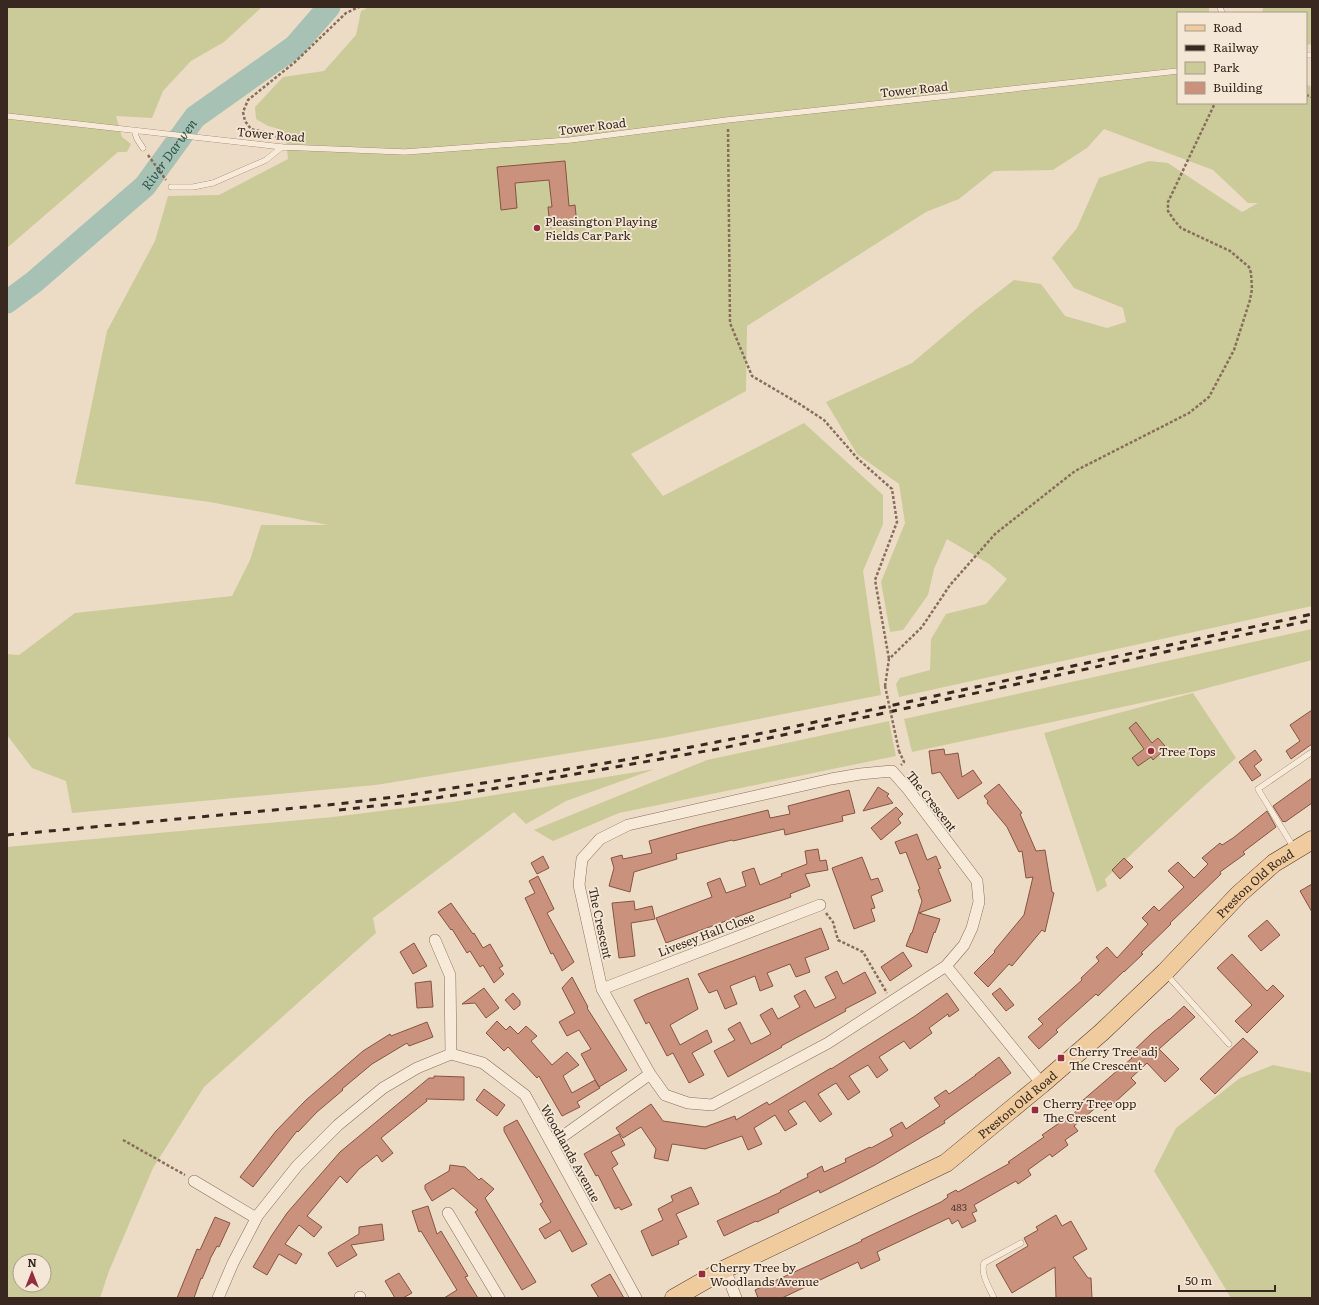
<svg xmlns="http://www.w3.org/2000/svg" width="1319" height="1305" viewBox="0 0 1319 1305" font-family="Literata,serif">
<rect width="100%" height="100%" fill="#eddcc5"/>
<path fill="#cbca99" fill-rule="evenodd" d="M7,7H262L224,42L191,61L163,91L152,118L116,116L122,137L131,144L127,152H118L7,248Z
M369,7H1209V13H1178V103H1306V84L1312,87V606L899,697L896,684L900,678L930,670L931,639L946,614L986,604L1007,579L989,564L947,539L934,569L928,595L903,630L890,632L881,582L905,523L899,484L857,454L826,402L912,363L975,310L1014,280L1041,284L1065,316L1107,328L1126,322L1123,308L1074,288L1052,258L1077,228L1099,178L1149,161L1168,163L1242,212L1258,203H1248L1213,170L1104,129L1087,148L1053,170L994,171L959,199L926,212L747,326L746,391L631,454L663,496L804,423L883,495V524L863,571L881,695L662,738L376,785L72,813L66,781L32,768L7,735V654L19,655L75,613L232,596L250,560L261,525H328L210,502L75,484L107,331L155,241L168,196L219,195L288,159L285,133L279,129L268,126L256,119L255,107L283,77L324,71L356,35L361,11Z
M1263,7H1312V44L1306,45V13H1262Z
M1312,629V660L1192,692L912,752L904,719Z
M1193,693L1236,758L1201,789L1105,879L1107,886L1097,892L1044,733Z
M889,721L896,756L619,813L553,841L534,830L707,760Z
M655,769L566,801L526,824L514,812L373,918L376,933L204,1087L153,1168L109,1271L100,1298H7V847L333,817L452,802ZM20,1261H44V1285H20Z
M1273,1065L1312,1073V1298H1231L1154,1171L1176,1128L1240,1078Z"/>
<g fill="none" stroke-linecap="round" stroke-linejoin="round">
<path stroke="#a7c1b5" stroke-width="23" id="s1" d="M7,302L34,282L145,186L195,117L294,47L329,7"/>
</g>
<path fill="#ca927c" stroke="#865442" d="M565,161L569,206L575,205L577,225L550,227L548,207H552L549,180L515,183L517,208L501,210L497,167Z
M1312,710V744L1291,759L1286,751L1300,741L1290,725Z
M1136,722L1152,743L1158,738L1165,746L1160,750L1162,752L1153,760L1151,757L1138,766L1132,758L1144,749L1129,728Z
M944,749L945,755L958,753L962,777L973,770L982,783L958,799L940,772L932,774L929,751Z
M1255,750L1262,760L1254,766L1261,775L1252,781L1239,762Z
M1312,778V803L1285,822L1284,821L1283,822L1273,806Z
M999,784L1022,813L1020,814L1036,851L1045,850L1052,892L1054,893L1045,932L1042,930L1012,966L1009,964L988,987L974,973L995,952L994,951L1024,915L1033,877L1026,878L1022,851L1019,852L1007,827L987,803L988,801L984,796Z
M878,787L889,794L887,796L893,803L863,811Z
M849,790L855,813L842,816L843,821L785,835L784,829L733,841L732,840L676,854L677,859L634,872L630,892L609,886L614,868L611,858L622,855L623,859L652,853L649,841L699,827L768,810L770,818L790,814L788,806Z
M896,807L903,814L898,819L901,823L881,840L871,828Z
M1267,811L1276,827L1243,852L1245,854L1220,872L1221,874L1170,923L1171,924L1141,953L1143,954L1124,972V971L1098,996L1096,994L1056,1030L1058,1032L1039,1049L1028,1037L1043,1024L1038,1019L1082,980L1081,978L1099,961L1096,957L1107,947L1117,958L1148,924L1142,918L1154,906L1159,911L1184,887L1168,871L1178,862L1194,878L1208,864L1202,858L1220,843L1222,845L1233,838Z
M917,834L927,860L936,856L941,868L938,869L951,901L919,913L940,919L935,933L934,932L927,953L906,946L911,933H912L922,901L918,890L920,889L906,852L900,854L895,842Z
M818,849L820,861L826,860L828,870L805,874L810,886L790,894L791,897L666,943L656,918L712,897L707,883L720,878L726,893L746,886L742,872L754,868L760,885L782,876L781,874L807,864L805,851Z
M543,856L549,868L537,874L531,863Z
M862,857L871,880L878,878L883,891L871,896L875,908L871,909L875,921L854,929L832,868Z
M1124,858L1133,867L1120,879L1112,870Z
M538,876L554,909L547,913L574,962L562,971L553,953L551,954L525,898L535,893L529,881Z
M1312,884V912L1300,891Z
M634,901L635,910L652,906L655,919L631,923L635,956L619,958L612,903Z
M451,903L473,934L474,933L483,948L490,944L503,966L499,968L504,974L494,983L483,965L480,967L470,951L467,953L452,929L451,930L438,912Z
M1267,920L1280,935L1261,951L1248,936Z
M821,928L829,949L805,958L810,972L796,977L790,964L767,973L773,986L760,991L755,976L730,986L737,1004L725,1009L717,990L709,993L698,974Z
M414,943L427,966L413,974L400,952Z
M903,952L912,966L890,981L881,967Z
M1232,954L1267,991L1273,985L1284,996L1247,1033L1235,1021L1252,1005L1217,968Z
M837,971L843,984L865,972L876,993L845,1009L846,1011L781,1046L782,1047L728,1077L714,1051L735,1040L728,1029L740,1022L751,1044L762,1039L771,1034L760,1015L772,1008L778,1019L800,1007L794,996L805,990L815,1008L836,998L825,977Z
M572,977L588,1007L587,1008L627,1070L599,1087L581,1054L591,1049L579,1030L567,1036L559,1022L575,1013L562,988Z
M688,978L698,1009L670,1025L680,1045L707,1030L712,1042L692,1053L704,1075L689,1083L673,1053L667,1056L649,1022L646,1024L634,1000L647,994Z
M431,981L433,1007L417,1008L415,983Z
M484,988L499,1008L486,1018L475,1003L462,1004Z
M1000,988L1014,1005L1006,1011L992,994Z
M513,993L520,1001V1005L514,1010L505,1000Z
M947,993L959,1010L949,1017L948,1014L929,1028L932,1033L910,1049L904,1041L879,1057L888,1070L877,1078L868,1065L849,1076L860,1092L848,1100L836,1083L818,1094L832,1114L820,1122L805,1101L788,1111L797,1124L785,1131L775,1115L754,1128L762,1144L748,1150L742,1136L705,1149L672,1144L668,1161L654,1158L656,1149L641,1127L623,1138L616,1128L651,1104L663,1121L705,1127L735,1116L736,1120L767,1102L769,1105L831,1068V1069L915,1016Z
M1184,1006L1195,1017L1159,1049L1179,1069L1165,1082L1147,1063L1131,1078L1136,1083L1113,1104L1105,1111L1099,1105L1074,1126L1078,1131L1065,1140L1068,1145L1052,1157L1050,1154L1028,1170L1031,1175L1018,1184L1016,1181L974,1205L977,1211L972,1213L976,1221L962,1228L958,1220L952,1224L949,1218L877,1252L880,1260L861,1269L858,1262L782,1298H758L755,1290L862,1241L861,1240L941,1202L948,1197L947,1195L956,1190L958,1192L1010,1163L1008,1162L1044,1137L1042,1135L1078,1110L1075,1107L1132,1058L1129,1055L1152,1033L1169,1019V1020Z
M497,1021L506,1030L510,1026L518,1034L526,1026L537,1036L531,1041L552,1065L567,1052L579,1065L563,1076L572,1093L595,1080L600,1088L577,1102L580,1107L562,1116L539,1076L537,1078L508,1047L504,1051L486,1033Z
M427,1022L433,1037L409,1046L407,1043L372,1064L342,1089L343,1090L317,1112L298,1132L297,1131L253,1187L240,1177L276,1131L306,1100L363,1051L390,1034L391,1036Z
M1243,1038L1258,1052L1215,1094L1200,1079Z
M999,1057L1011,1073L944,1121L945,1123L875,1165L842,1182L820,1193L819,1190L778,1210L779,1212L757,1222L756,1221L724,1236L717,1221L781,1192L780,1191L808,1177L807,1174L822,1166L824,1172L846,1162L845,1159L870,1147L871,1148L893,1136L890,1129L902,1122L906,1129L940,1106L934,1098L946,1090L949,1094L976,1075H975Z
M434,1076L464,1077V1100L426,1099L427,1101L381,1138L393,1153L382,1162L377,1155L359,1169L347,1183L340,1176L307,1216L322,1227L314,1237L299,1225L285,1244L302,1254L296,1264L279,1254L267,1275L253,1267L272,1235L287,1213L340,1152L429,1078H434Z
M484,1089L505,1105L497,1116L476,1100Z
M517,1120L587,1244L572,1252L560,1230L545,1239L539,1229L551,1222L540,1204L543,1202L504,1131V1127Z
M619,1134L625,1145L611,1152L618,1164L612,1168L632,1205L621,1210L619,1207L615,1209L598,1175L596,1176L584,1154Z
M450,1165L465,1167L479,1180L481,1178L494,1189L485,1198L536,1282L522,1290L475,1212L478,1210L453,1188L432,1201L425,1189V1185L449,1171Z
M691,1187L699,1204L676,1214L687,1237L678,1241L679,1244L652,1256L641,1231L663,1220L658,1209L673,1201L671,1196Z
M428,1206L437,1234L441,1231L468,1276L465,1277L478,1298H444L457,1290L421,1231L419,1232L412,1211Z
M1056,1215L1062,1226L1071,1221L1087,1249L1073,1257L1088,1278H1091L1092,1298H1056L1055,1267L1012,1293L996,1265L1028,1246L1024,1238L1038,1230L1036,1227Z
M215,1217L230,1223L219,1247L217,1246L210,1259V1260L202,1279L201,1278L194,1298H177L197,1249L200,1250Z
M382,1224L384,1240L351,1245L357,1255L337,1267L328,1253L359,1234V1227Z
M399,1273L412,1293L403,1298H395L385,1281Z
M610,1274L624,1298H599L591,1285Z"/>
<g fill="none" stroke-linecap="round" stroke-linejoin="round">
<defs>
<path id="service" d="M1220,7L1222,13
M1306,55H1312
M7,116L282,147L405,152L570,140L727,120L1178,71
M134,130L137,139L143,148
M171,187H193L213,183L266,160L282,147
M1294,848L1258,789L1312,752
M1166,974L1229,1044
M994,1298C990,1289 980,1273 984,1263L1021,1243"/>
<path id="minor" d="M892,771L907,788L977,881L979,902L972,928L964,945L946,966L828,1043L712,1105L688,1103L665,1095L650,1074L602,989L579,885L582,859L600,839L628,825L831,779L860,774Z
M435,940L450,975L451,1054
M946,966L1042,1084
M602,989L820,905
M552,1144L650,1074
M194,1181L256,1218
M448,1213L499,1298
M725,1269L736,1298
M360,1297V1298
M218,1298L233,1263L258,1215L297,1166L338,1125L383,1088L417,1068L451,1054L483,1063L525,1095L636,1298"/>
<g id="primary">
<path id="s2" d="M674,1298L725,1269L946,1163L1042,1084L1102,1032L1165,972L1239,894L1274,863L1312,840"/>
</g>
</defs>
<use href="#service" stroke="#886d5c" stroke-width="6"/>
<use href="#minor" stroke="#886d5c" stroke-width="12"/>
<use href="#primary" stroke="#563c30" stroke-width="19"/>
<path stroke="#886d5c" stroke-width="2.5" stroke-dasharray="3 2" stroke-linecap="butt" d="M1306,95L1312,97
M728,129L730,323L752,376L798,403L824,420L858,459L892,489L897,522L875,580L889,659
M278,138L272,134L251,129L245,121L243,112L248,100L295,62L346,13L359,7
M148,155L166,180
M885,686L889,659L922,627L950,585L995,534L1075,471L1189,413L1209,397L1234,350L1250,300L1252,289L1251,273L1249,267L1230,251L1181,228L1174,220L1168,211V202L1215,103
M899,751L904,762L901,765
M826,913L833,922L838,940L863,952L887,993
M123,1140L185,1175"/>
<use href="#service" stroke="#f8ead8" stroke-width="5.5"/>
<use href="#minor" stroke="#f8ead8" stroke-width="11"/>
<use href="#primary" stroke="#efcb9e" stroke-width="18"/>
<path stroke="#38281f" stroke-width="3" stroke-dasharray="7 7" stroke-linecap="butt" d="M339,810L410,802L474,792L723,748L1312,620
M7,835L338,804L410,795L630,759L783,729L1312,614"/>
<path stroke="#886d5c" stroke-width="2.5" stroke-dasharray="3 2" stroke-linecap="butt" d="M885,686L899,751"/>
</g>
<g fill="#952d3c" stroke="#f5e7d5" stroke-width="1.5">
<circle cx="537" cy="228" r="4"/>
<circle cx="1151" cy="751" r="4"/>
<rect x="1057" y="1054" width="8" height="8" rx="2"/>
<rect x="1031" y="1106" width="8" height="8" rx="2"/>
<rect x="698" y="1270" width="8" height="8" rx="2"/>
</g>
<g text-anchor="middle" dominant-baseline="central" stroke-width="3.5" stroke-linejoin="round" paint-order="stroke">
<g font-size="10" fill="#5c4236">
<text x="959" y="1206">483</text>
</g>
<g font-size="12" fill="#38281f" stroke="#f5e7d5">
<text transform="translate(914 89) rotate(-6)">Tower Road</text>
<text transform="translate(592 126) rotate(-7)">Tower Road</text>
<text transform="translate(271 134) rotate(5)">Tower Road</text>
<text transform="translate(932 801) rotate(52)">The Crescent</text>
<text stroke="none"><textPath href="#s2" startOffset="721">Preston Old Road</textPath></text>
<text transform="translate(601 923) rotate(78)">The Crescent</text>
<text transform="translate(706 934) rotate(-21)">Livesey Hall Close</text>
<text stroke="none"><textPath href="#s2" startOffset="396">Preston Old Road</textPath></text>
<text transform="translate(571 1153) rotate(61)">Woodlands Avenue</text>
</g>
<g font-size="12" fill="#38281f" stroke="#f5e7d5" text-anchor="start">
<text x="545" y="221">Pleasington Playing<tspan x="545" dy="14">Fields Car Park</tspan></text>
<text x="1159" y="751">Tree Tops</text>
<text x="1069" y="1051">Cherry Tree adj<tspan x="1069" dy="14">The Crescent</tspan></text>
<text x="1043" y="1103">Cherry Tree opp<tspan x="1043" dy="14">The Crescent</tspan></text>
<text x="710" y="1267">Cherry Tree by<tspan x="710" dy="14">Woodlands Avenue</tspan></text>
</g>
<g font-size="13" font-style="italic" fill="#2f584f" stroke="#f5e7d5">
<text stroke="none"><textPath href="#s1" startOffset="220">River Darwen</textPath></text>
</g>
</g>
<rect width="1319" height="1305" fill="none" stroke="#38281f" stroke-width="16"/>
<rect x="1177" y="12" width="130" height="92" fill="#f5e7d5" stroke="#a99b8c"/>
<rect x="1185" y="25" width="20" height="6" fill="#efcb9e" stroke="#a99b8c"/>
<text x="1213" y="32" font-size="12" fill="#38281f">Road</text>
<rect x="1185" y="45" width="20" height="6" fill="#38281f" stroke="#a99b8c"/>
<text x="1213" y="52" font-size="12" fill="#38281f">Railway</text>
<rect x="1185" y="62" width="20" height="12" fill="#cbca99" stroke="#a99b8c"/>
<text x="1213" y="72" font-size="12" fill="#38281f">Park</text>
<rect x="1185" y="82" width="20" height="12" fill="#ca927c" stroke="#a99b8c"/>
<text x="1213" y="92" font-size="12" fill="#38281f">Building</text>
<g transform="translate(32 1273)"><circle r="19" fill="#f5e7d5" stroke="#a99b8c"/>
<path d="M0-3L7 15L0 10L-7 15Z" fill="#952d3c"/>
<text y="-6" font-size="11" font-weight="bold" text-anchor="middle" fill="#38281f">N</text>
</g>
<path d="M1179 1285v6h96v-6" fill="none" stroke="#38281f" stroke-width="2"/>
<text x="1185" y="1285" font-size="12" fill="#38281f" stroke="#f5e7d5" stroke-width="3" paint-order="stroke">50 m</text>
</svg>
